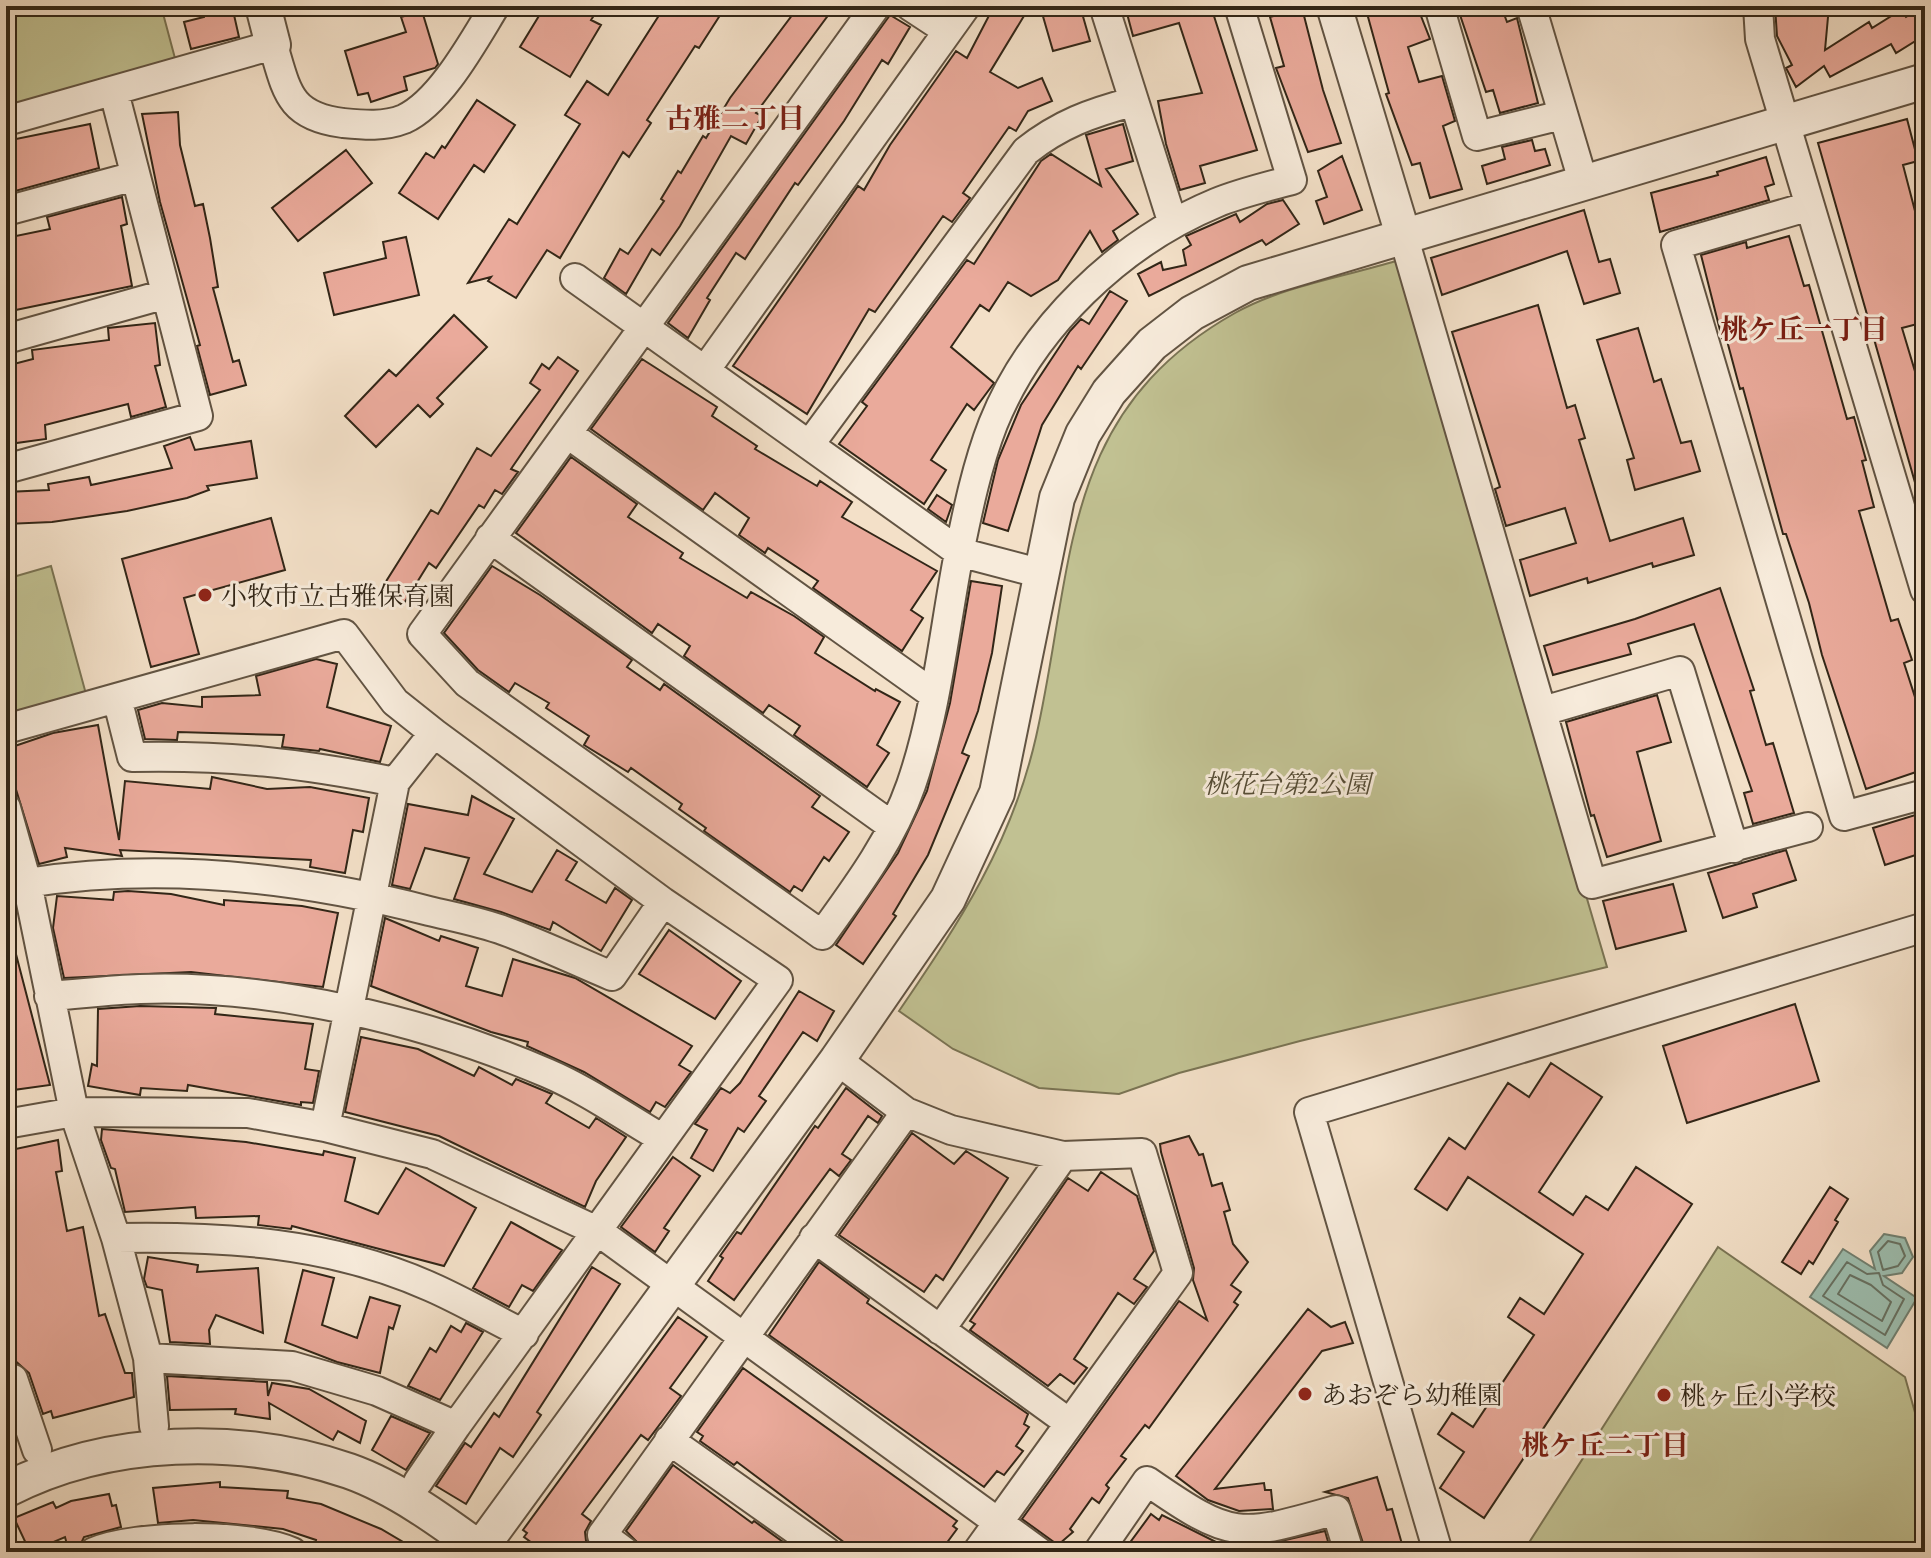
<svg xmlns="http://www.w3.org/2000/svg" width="1931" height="1558" viewBox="0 0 1931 1558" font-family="'Gentium Book Plus','Noto Serif JP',serif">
<rect width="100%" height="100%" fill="#f3e0c8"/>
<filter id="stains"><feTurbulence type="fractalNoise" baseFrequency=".0025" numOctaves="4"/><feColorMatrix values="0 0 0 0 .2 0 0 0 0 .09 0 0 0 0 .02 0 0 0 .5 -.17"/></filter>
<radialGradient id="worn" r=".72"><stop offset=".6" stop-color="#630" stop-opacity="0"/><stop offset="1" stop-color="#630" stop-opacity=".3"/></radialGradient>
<path fill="#c1c192" stroke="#7a7454" stroke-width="2" d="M6,6H161L176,62L6,109Z
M1396,261L1403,271L1607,967L1300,1041L1179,1073L1119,1094L1039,1088L953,1049L899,1011C959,923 1012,843 1036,737C1075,566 1058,413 1235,313C1283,286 1343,277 1396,261Z
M51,566L86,694L6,717V579Z
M1718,1247L1905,1377L1925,1448V1535L1900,1552H1523Z"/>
<path fill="#9dbeaf" stroke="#728172" stroke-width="2" d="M1884,1234L1905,1238L1913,1257L1902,1273L1884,1276L1917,1298L1887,1348L1810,1297L1843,1249L1875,1269L1870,1251Z"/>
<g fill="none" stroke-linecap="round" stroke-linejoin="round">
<path stroke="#687263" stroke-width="2" d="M1888,1241L1900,1244L1905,1256L1898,1266L1883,1270L1878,1252Z
M1847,1262L1867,1274L1879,1273L1883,1285L1904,1299L1885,1335L1823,1296Z
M1850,1275L1871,1285L1891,1302L1882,1321L1838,1294Z"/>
</g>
<path fill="#eaaa9b" stroke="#322617" stroke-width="2" d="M204,6H232L239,37L191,49L184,22L204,17Z
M545,6H600L591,20L601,25L570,77L520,47Z
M665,6H726L699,48L695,46L647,120L651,123L629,157L623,152L560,258L547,250L516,298L488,281L491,277L468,283L509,219L517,224L580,124L565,115L587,81L608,95Z
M799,6H835L756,113L762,116L746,144L731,136L680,226L660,255L652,249L626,294L604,278L620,249L628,254L664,201L661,199L678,171L681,173L703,136L706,138L730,98Z
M994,6H1030L990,72L1018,88L1042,78L1052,101L1028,111L1016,131L1009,127L963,193L970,198L952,222L943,216L875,312L869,309L807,414L733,366L858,186L864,190L890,145L956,51L967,58Z
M1040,6H1080L1090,41L1053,51Z
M1125,6H1217L1218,12L1213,13L1257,150L1200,166L1205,183L1180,190L1166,144L1158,101L1202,93L1179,23L1133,36Z
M1365,6H1417L1430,39L1408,47L1419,82L1442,76L1455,121L1443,126L1462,189L1430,198L1420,163L1412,165L1386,94L1389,93Z
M1457,6H1501L1507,22L1517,18L1538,103L1500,113L1493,90L1486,92Z
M1775,6H1829L1825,50L1869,22L1872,28L1901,10L1906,17L1923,6L1925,35L1896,53L1891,44L1830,77L1824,66L1796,87L1786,68L1792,65L1777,36Z
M1302,8L1323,90L1341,143L1308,152L1276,68L1284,66L1270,17Z
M422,11L438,64L435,68L404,77L407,90L371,102L368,93L358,95L345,51L406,32L401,17Z
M890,15L910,27L888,64L882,60L844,121L798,185L795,183L745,259L736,253L707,298L710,300L688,338L668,323Z
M477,100L515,125L484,172L474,165L438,219L399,193L426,153L434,158L442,146L445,148Z
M178,112L180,145L195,206L203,204L210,238L218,287L213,288L233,362L239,360L246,385L210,395L197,346L200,345L160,202L142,114Z
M1907,119L1918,161L1903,165L1921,234L1925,233V322L1902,328L1920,388L1925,387V500H1920L1818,143Z
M90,124L99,168L8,193L6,141Z
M1123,124L1133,161L1106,169L1138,214L1113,231L1118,240L1102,252L1090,231L1058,280L1031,296L1008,282L989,311L980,305L951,347L994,383L974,410L967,404L931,460L946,470L924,504L839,444L867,406L862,402L967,260L974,264L1041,161L1051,154L1101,186L1086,135Z
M1532,140L1535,151L1545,149L1550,165L1487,184L1482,166L1505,159L1502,147Z
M346,150L372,183L298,241L272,208Z
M1342,156L1362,210L1324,224L1316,201L1327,197L1318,171Z
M1766,157L1774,184L1765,187L1769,200L1660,232L1651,193L1718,175L1717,172Z
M122,197L127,224L121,226L132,286L6,312V238L50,229L47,217Z
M1283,200L1299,224L1266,245L1262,240L1149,296L1138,274L1161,262L1163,270L1186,265L1183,250L1191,245L1186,236L1236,214L1240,222L1267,204Z
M1584,210L1599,262L1610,259L1620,293L1584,304L1567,251L1442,295L1431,258Z
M1789,236L1804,286L1809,285L1847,419L1854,417L1866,460L1862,461L1874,507L1859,511L1891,621L1898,619L1912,660L1904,663L1925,728V769L1866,789L1822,655L1809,603L1786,534H1783L1743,388L1740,389L1726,337L1722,338L1701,255L1746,242L1747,248Z
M406,237L419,295L334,315L324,273L386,258L383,242Z
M1110,291L1127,301L1081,369L1078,366L1042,425L1008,531L983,523L998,460L1021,405L1070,331L1081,319L1089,324Z
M1538,305L1567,408L1575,405L1585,438L1579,440L1610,541L1683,518L1694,555L1653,567L1652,563L1588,583L1587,578L1530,596L1520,560L1576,543L1565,508L1506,526L1495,489L1500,487L1452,332Z
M454,315L487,347L437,398L443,404L430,417L418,405L376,447L345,416L389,370L396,376Z
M155,323L160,365L155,366L166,407L131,417L128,404L45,425L46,439L9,444L6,407H13L6,366L33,359L32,350L109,340L108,328Z
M1638,328L1654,382L1661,379L1681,443L1691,441L1700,471L1635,490L1627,460L1634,458L1597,340Z
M558,357L578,371L511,469L518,472L502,494L495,490L484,508L479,505L436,568L429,563L403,605L380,591L431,510L438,514L477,448L491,456L540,390L530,383L542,364L549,369Z
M642,359L717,407L712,416L757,446L755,449L817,486L820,481L852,502L842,517L937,571L911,610L923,618L902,651L813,588L818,581L768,548L765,553L739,535L749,518L715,493L703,510L591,429Z
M190,437L195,450L251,441L257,478L207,486L209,490L187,498L127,511L52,522L6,524V492L49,490L48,484L89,477L91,485L172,468L164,446Z
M571,457L637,504L628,517L683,553L680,558L747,598L751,592L794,616L824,637L815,653L875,691L876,689L900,702L877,745L889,753L867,787L794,735L800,726L769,705L763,713L684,656L690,646L658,624L652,633L516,533Z
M937,495L952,505L946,522L928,509Z
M271,518L285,570L184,598L199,654L151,667L122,559Z
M492,566L540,595L632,660L627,667L660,690L664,684L820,796L812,807L849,832L829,861L824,857L802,891L794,886L790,892L704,831L706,828L679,809L682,804L631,768L628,772L584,745L589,736L546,708L549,703L515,683L509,692L478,670L444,633Z
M971,581L1002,586L992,653L978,711L962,753L969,756L928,855L893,914L896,916L863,964L836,945L898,853L927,791L950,703Z
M1720,588L1754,690L1750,691L1766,745L1773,743L1794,813L1753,824L1744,793L1752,791L1694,624L1628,644L1631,654L1553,675L1544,646L1635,619Z
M316,659L337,664L327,707L391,726L380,762L320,749L319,751L282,747L284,735L178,732L177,740L145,739L138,710L162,703L202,707V697L260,695L256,676Z
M1657,695L1671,742L1637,752L1661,841L1607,857L1594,815L1591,816L1566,722Z
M98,725L119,840L125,781L210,789L212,777L267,789L310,787L369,798L363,832L353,830L345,873L310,867L311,860L120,850L122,856L65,848L67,857L39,864L14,783L6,786V749L53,733Z
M472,796L514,819L484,874L532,892L557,850L577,862L566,880L606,903L615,888L632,900L601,951L553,922L550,930L501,912L454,899L469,858L425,848L410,889L392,885L408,804L468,815Z
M1925,812V852L1885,865L1873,828Z
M1786,850L1796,880L1753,894L1757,907L1723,918L1708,873Z
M1673,884L1686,931L1616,949L1603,901Z
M128,891L171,894L224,905V900L302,906L338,913L323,987L191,972L64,978L53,928L57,896L113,900L114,892Z
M385,918L439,941L441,936L478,948L466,986L502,996L513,959L575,978L692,1046L679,1065L691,1072L665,1107L656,1102L650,1112L584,1072L527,1046L528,1042L491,1032L371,986Z
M669,930L741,981L715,1019L639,974Z
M11,935L50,1085L6,1091V936Z
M799,991L834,1011L817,1041L803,1032L759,1096L766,1101L744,1132L738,1128L713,1171L691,1158L707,1130L695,1124L721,1088L730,1093L740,1083Z
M1795,1004L1819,1081L1687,1123L1663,1046Z
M140,1006L216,1008L215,1014L313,1024L305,1069L319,1071L313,1103L301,1102V1105L188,1085L187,1091L141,1088L140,1095L88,1086L92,1064L97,1066L98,1009Z
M361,1037L418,1049L474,1076L479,1067L512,1085L516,1079L552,1094L546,1103L589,1128L596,1118L626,1137L596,1181L585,1207L439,1136L345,1112Z
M1551,1063L1602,1097L1539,1192L1573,1215L1586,1196L1608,1210L1636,1167L1692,1204L1484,1518L1440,1488L1464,1452L1438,1434L1452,1413L1473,1427L1534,1335L1508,1317L1520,1298L1544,1314L1583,1254L1468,1177L1447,1210L1415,1189L1449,1138L1465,1149L1508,1083L1529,1097Z
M846,1088L882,1116L878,1123L868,1116L842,1154L851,1160L839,1176L830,1169L734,1300L708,1281L723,1258L720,1256L737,1232L741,1234L815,1126L818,1128Z
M102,1129L246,1142L323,1155L324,1151L355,1158L345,1201L378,1214L406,1168L476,1208L444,1266L292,1226L291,1229L258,1225L259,1216L196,1218L195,1207L125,1212L115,1169L111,1168L101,1140Z
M912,1133L954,1164L966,1151L1008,1178L943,1280L936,1275L924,1292L839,1235Z
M1189,1136L1199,1155L1203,1154L1212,1186L1222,1183L1230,1210L1224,1212L1233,1244L1248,1262L1231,1285L1241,1292L1234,1302L1238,1305L1149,1428L1145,1425L1121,1456L1126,1459L1106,1485L1109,1488L1099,1503L1092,1498L1070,1529L1073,1532L1058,1545L1022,1519L1179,1301L1207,1320L1193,1280L1194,1268L1161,1152L1160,1144Z
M58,1140L62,1171L56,1172L67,1231L83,1227L99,1316L105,1314L125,1373H132L134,1397L53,1418L51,1411L43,1414L29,1373L12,1358L6,1327V1316L13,1315L6,1282V1151Z
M673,1157L700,1176L664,1228L669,1231L655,1252L621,1227Z
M1101,1172L1137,1196L1154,1251L1134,1279L1147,1287L1134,1304L1118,1293L1074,1359L1087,1368L1074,1384L1060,1374L1048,1386L970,1330L975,1324L970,1321L1068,1178L1088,1191Z
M1830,1187L1848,1199L1835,1220L1838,1222L1813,1264L1809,1261L1801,1274L1782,1262Z
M511,1222L562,1250L533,1291L522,1285L509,1307L473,1288Z
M148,1257L198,1265L197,1272L258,1268L263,1333L216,1315L209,1330L210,1344L170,1342L162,1290L147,1287L144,1279Z
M819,1262L869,1299L867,1303L1028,1414L1024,1424L1029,1427L1016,1446L1023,1451L1004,1475L997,1471L984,1487L769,1335Z
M592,1267L620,1284L537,1412L541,1415L513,1457L500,1448L466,1504L436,1486L465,1443L471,1447L494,1413L499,1417Z
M303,1270L334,1278L322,1325L357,1338L370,1297L400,1306L393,1329L389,1327L380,1373L337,1362L285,1342Z
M1308,1309L1331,1327L1345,1322L1353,1343L1322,1351L1215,1489L1264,1483L1265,1490H1271L1273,1509L1239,1511L1208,1500L1176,1476Z
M678,1317L707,1337L670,1388L681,1396L648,1440L641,1435L582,1514L591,1521L585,1532L586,1541L596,1552H526L532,1543L524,1537L527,1533L523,1530Z
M466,1323L483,1332L440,1400L408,1386L430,1348L436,1352L451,1326L461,1332Z
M743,1368L957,1521L953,1526L957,1529L940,1552H857L737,1462L734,1465L700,1441L703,1436L697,1432Z
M167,1376L267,1382L268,1396L272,1383L309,1389L366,1421L360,1443L338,1431L333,1440L269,1403L270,1419L235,1414L236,1409L170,1410Z
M391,1416L430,1433L406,1470L372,1450Z
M673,1465L752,1523L754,1521L797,1552H642L640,1545L626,1531Z
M1377,1477L1387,1510L1392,1509L1402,1544L1395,1546L1397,1552H1366L1348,1498L1325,1492Z
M220,1482V1487L288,1491L287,1498L321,1504L381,1529L420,1552H327L314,1548L316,1540L283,1529L193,1520L158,1523L153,1488Z
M109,1494L112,1506L116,1505L121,1527L84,1537L77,1552H69L65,1537L30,1552L14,1518L53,1502L56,1508L71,1501Z
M1151,1514L1159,1520L1162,1515L1236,1552H1123Z
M1325,1531L1331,1552H1268V1544Z"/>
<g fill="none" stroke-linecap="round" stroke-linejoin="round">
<defs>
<path id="minor" d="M876,6L422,634L467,683L822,935C856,888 892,840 911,785C937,710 944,630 959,553C968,509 977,465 993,424C1032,327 1120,243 1216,203C1240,193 1266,187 1292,180L1239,6
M910,6L948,31
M1104,6L1173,224
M1439,6L1477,136L1562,115
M1531,6L1583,181
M1758,6L1760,39L1925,590
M6,121L273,45C287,92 289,116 343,123C364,125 384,127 404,119C441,102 474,40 495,6
M1810,206L1676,245L1844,816L1925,794
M6,211L135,176
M1403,235L1592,884L1808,827
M575,278L959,552L1043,574
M6,339L166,294
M706,369L966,6
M568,434L933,694
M810,444L1026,151C1060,124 1091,113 1132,102
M6,469L198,416L114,92
M490,538L892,826
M117,698L132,757C228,755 301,763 395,782L434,733
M1543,711L1680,671L1734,848
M6,729L344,634L395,702L434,733L663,902L778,980L456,1426L377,1391L292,1366L148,1358L116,1238L74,1112L27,883L6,808
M27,883C161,862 298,877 429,911C454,917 481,922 505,931C541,944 576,961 612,976L663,902
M49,996C79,994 110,990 140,989C272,984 426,1021 547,1073C587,1090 625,1117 663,1139
M837,1060L906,1112L951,1130L1063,1156L1142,1153L1178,1273L977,1552
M6,1124L74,1112L248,1113L325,1127L432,1154L599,1232L1039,1552
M325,1127L395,782
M116,1238C224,1236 331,1242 431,1287C463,1301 493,1319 524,1334
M814,1238L1068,1422
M940,1330L1063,1156
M148,1358L154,1426
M13,1379L37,1450
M669,1440L827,1552
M418,1482L456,1426
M94,1552C137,1534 249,1533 292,1552
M625,1552L602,1535L906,1112
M1098,1552L1147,1481C1232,1540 1238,1538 1336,1510L1349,1552
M1438,1552L1309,1112L1925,927"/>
<path id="tertiary" d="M263,6L273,45
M1334,6L1403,235
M6,1490C108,1437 240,1434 349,1471C397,1488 443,1522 484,1552
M480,1549L837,1060L948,899L997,793L1057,498L1083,434L1109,392L1152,344L1192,313L1248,283L1925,81"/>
</defs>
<use href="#minor" stroke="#625443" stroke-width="32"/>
<use href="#tertiary" stroke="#625443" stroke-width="38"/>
<use href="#minor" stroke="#f7ebdb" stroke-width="28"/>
<use href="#tertiary" stroke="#f7ebdb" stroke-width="34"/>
</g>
<g fill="#8f2418" stroke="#f7ebdb" stroke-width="3">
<circle cx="205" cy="595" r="8"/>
<circle cx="1305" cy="1394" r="8"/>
<circle cx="1664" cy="1395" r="8"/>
</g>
<g text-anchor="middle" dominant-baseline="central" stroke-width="6" stroke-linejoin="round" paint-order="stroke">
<g font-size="26" fill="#322617" stroke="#f7ebdb" text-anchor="start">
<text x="221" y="595">小牧市立古雅保育園</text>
<text x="1321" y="1394">あおぞら幼稚園</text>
<text x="1680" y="1395">桃ヶ丘小学校</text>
</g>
<g font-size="26" font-style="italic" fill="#564d36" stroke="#f7ebdb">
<text x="1287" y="783">桃花台第2公園</text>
</g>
<g font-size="28" font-weight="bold" fill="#7a1f14" stroke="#f7ebdb">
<text x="735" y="117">古雅二丁目</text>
<text x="1804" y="328">桃ケ丘一丁目</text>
<text x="1605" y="1444">桃ケ丘二丁目</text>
</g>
</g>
<rect width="1931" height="1558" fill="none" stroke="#f3e0c8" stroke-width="32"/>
<rect x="8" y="8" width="1915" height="1542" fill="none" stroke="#322617" stroke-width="4"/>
<rect x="16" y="16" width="1899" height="1526" fill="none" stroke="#322617" stroke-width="2"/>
<rect width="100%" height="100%" filter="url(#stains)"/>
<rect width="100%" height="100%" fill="url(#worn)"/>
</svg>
